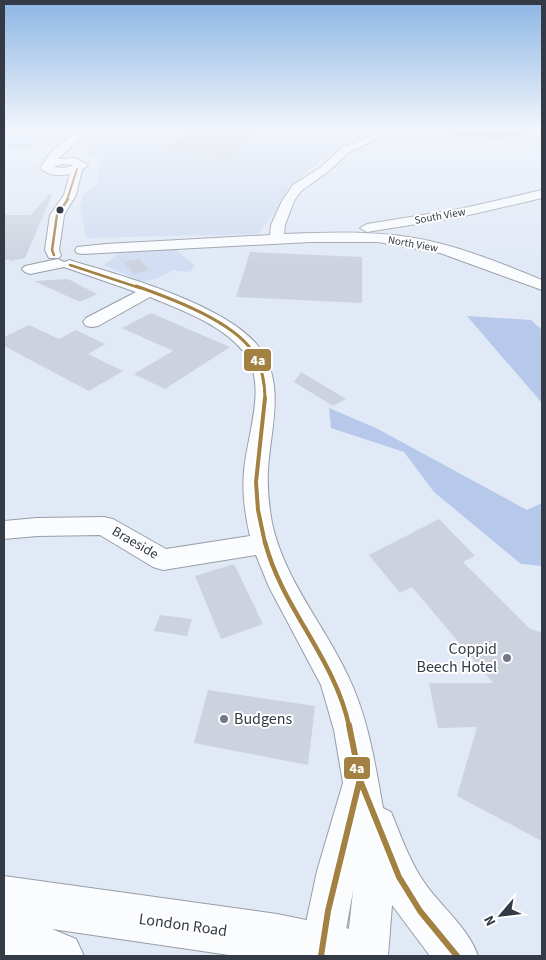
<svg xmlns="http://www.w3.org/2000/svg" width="546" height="960" viewBox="0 0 546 960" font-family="'Source Sans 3',sans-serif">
<rect width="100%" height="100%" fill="#e1e9f6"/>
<path fill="#d1ddf2" d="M96,131H351L344,145L337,148L306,173L258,234L86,238L80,206L83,195L96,186L101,157L88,154Z
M174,248L195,266L191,271L187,272L173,270L156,279L143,282L104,265L119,253Z"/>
<path fill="#c7d9f9" d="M4,131H47L31,148H4Z"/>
<path fill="#b6c9ea" d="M467,316L531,320L542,330V403Z
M329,408L376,428L527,510L542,503V566L521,564L434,492L404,452L331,428Z"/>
<path fill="#a3b8de" d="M438,131H519L526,135C505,142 459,139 438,131Z"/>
<path fill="#ccd2de" d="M192,131H265L228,159L162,150Z
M50,193L52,195L25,258L9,261V259L4,260V215H31Z
M250,252L362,257V303L236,297Z
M139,259L149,270L134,274L124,262Z
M68,279L97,294L80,302L34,281Z
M151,313L230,347L165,389L134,374L173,351L122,328Z
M29,325L59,339L76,330L105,344L88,354L123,371L89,391L4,346V337Z
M301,372L346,399L333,406L294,382Z
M439,519L475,556L463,562L529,628L542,633V841L457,796L477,727L438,728L429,683H493L412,587L400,593L369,555Z
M234,564L263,624L221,639L195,576Z
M160,615L192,619L187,636L154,631Z
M208,690L315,706L308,765L194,743Z"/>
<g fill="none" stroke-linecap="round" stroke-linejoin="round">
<defs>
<path id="minor" d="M78,131H89L58,159L75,158L88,165L82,170L76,195L64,215L59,250L61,255L59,258H49L45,250L50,215L64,195L70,174C60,176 48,176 40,168L51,152ZM62,164L74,165L64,168L53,167Z
M383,131H396L349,152L329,171L301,191L294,201L285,225L284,234C333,232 382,230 430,241C469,250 505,265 542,280V290L440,253L378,242H310L82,254L77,253L75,250L77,247L106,244L270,235L271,225L282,201L293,185L321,167L341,148Z
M542,190V198L460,217L367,232L360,228L367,224L460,209Z
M58,259L64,262L70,260L75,262C125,276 227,306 258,346C287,383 270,429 268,470C267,488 269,506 272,523C284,579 323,623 347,674C368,716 375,763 383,808L391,812C401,836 409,860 424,882C441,907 468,927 478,956H430L392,905L388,956H346L353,891L343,946L339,956H305L301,946L317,871L343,783L334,730L321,685L269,587L256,555L163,570L153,567L100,535L37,536L4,539V521L37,518L104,517L113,519L166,549L250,536C245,515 242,492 244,471C247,434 269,383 243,351C221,324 181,310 150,297L98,326L92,327L86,326L83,322L86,318L136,292L64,267L30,274L25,272L22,269L25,266Z"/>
<path id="major" d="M4,876L277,914L360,931L377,939L385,956H236L52,929L76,939L84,956H4Z"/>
</defs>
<use href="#minor" stroke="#979ea8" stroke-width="2"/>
<use href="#major" stroke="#979ea8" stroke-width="2"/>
<use href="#minor" fill="#fafcfe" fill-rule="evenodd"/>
<use href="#major" fill="#fafcfe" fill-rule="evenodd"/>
<defs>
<path id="bus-1-far5" d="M67,200L77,169"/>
<path id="bus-1-far4" d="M54,255L52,250L57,215L68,199
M70,265L140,288"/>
<path id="bus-1-far3" d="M136,286C170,298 233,321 253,352C262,366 265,383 265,400"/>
<path id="bus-1-far2" d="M265,398L256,482L258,510L265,543"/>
<path id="bus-1-far1" d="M265,542C282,608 335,659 349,726"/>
<path id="bus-1" d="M349,725L360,780L399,877L420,911L457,956
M321,956L328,911L360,779"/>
</defs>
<use href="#bus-1-far5" stroke="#fff" stroke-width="4"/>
<use href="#bus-1-far4" stroke="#fff" stroke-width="5"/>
<use href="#bus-1-far3" stroke="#fff" stroke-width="6"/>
<use href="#bus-1-far2" stroke="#fff" stroke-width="8"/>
<use href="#bus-1-far1" stroke="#fff" stroke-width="8"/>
<use href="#bus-1" stroke="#fff" stroke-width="10"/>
<use href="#bus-1-far5" stroke="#a38142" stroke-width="2"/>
<use href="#bus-1-far4" stroke="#a38142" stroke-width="2.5"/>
<use href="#bus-1-far3" stroke="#a38142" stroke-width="3"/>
<use href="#bus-1-far2" stroke="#a38142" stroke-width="4"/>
<use href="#bus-1-far1" stroke="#a38142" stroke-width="4.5"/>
<use href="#bus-1" stroke="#a38142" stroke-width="6"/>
</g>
<linearGradient id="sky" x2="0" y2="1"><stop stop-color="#8cb6e4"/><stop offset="0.49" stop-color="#f2f5fb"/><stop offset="1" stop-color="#f2f5fb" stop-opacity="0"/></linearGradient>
<rect width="546" height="265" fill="url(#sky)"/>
<circle fill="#343a46" stroke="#fff" stroke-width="2" cx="60" cy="210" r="4.5"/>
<g fill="#717784" stroke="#fff" stroke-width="2">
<circle cx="507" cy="658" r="5"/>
<circle cx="224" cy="719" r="5"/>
</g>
<g text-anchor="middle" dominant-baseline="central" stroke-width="4" stroke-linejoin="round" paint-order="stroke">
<g font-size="11" fill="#343a46" stroke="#fff">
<text transform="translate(440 216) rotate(-10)">South View</text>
<text transform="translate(413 244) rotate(10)">North View</text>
</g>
<g font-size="14" fill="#343a46" stroke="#fff">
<text transform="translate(135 543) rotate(30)">Braeside</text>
</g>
<g font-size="16" fill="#343a46" stroke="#fff" text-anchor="end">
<text x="497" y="649">Coppid<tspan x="497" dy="18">Beech Hotel</tspan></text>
<text x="234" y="719" text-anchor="start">Budgens</text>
</g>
<g font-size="16" fill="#343a46" stroke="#fff">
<text transform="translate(183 925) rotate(8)">London Road</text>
</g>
</g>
<g stroke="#fff" stroke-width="2">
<rect x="243" y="348" width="29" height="24" rx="5" fill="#a38142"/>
<rect x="343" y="756" width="28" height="24" rx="5" fill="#a38142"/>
</g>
<g font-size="14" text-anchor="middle" font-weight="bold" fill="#fff">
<text x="258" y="365">4a</text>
<text x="357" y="773">4a</text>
</g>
<rect width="546" height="960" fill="none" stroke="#343a46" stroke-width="10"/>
<g transform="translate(501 915) rotate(242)" stroke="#ffffff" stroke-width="4" paint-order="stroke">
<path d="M0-4L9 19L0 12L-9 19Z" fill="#343a46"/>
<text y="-8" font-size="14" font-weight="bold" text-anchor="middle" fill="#343a46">N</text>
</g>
</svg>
